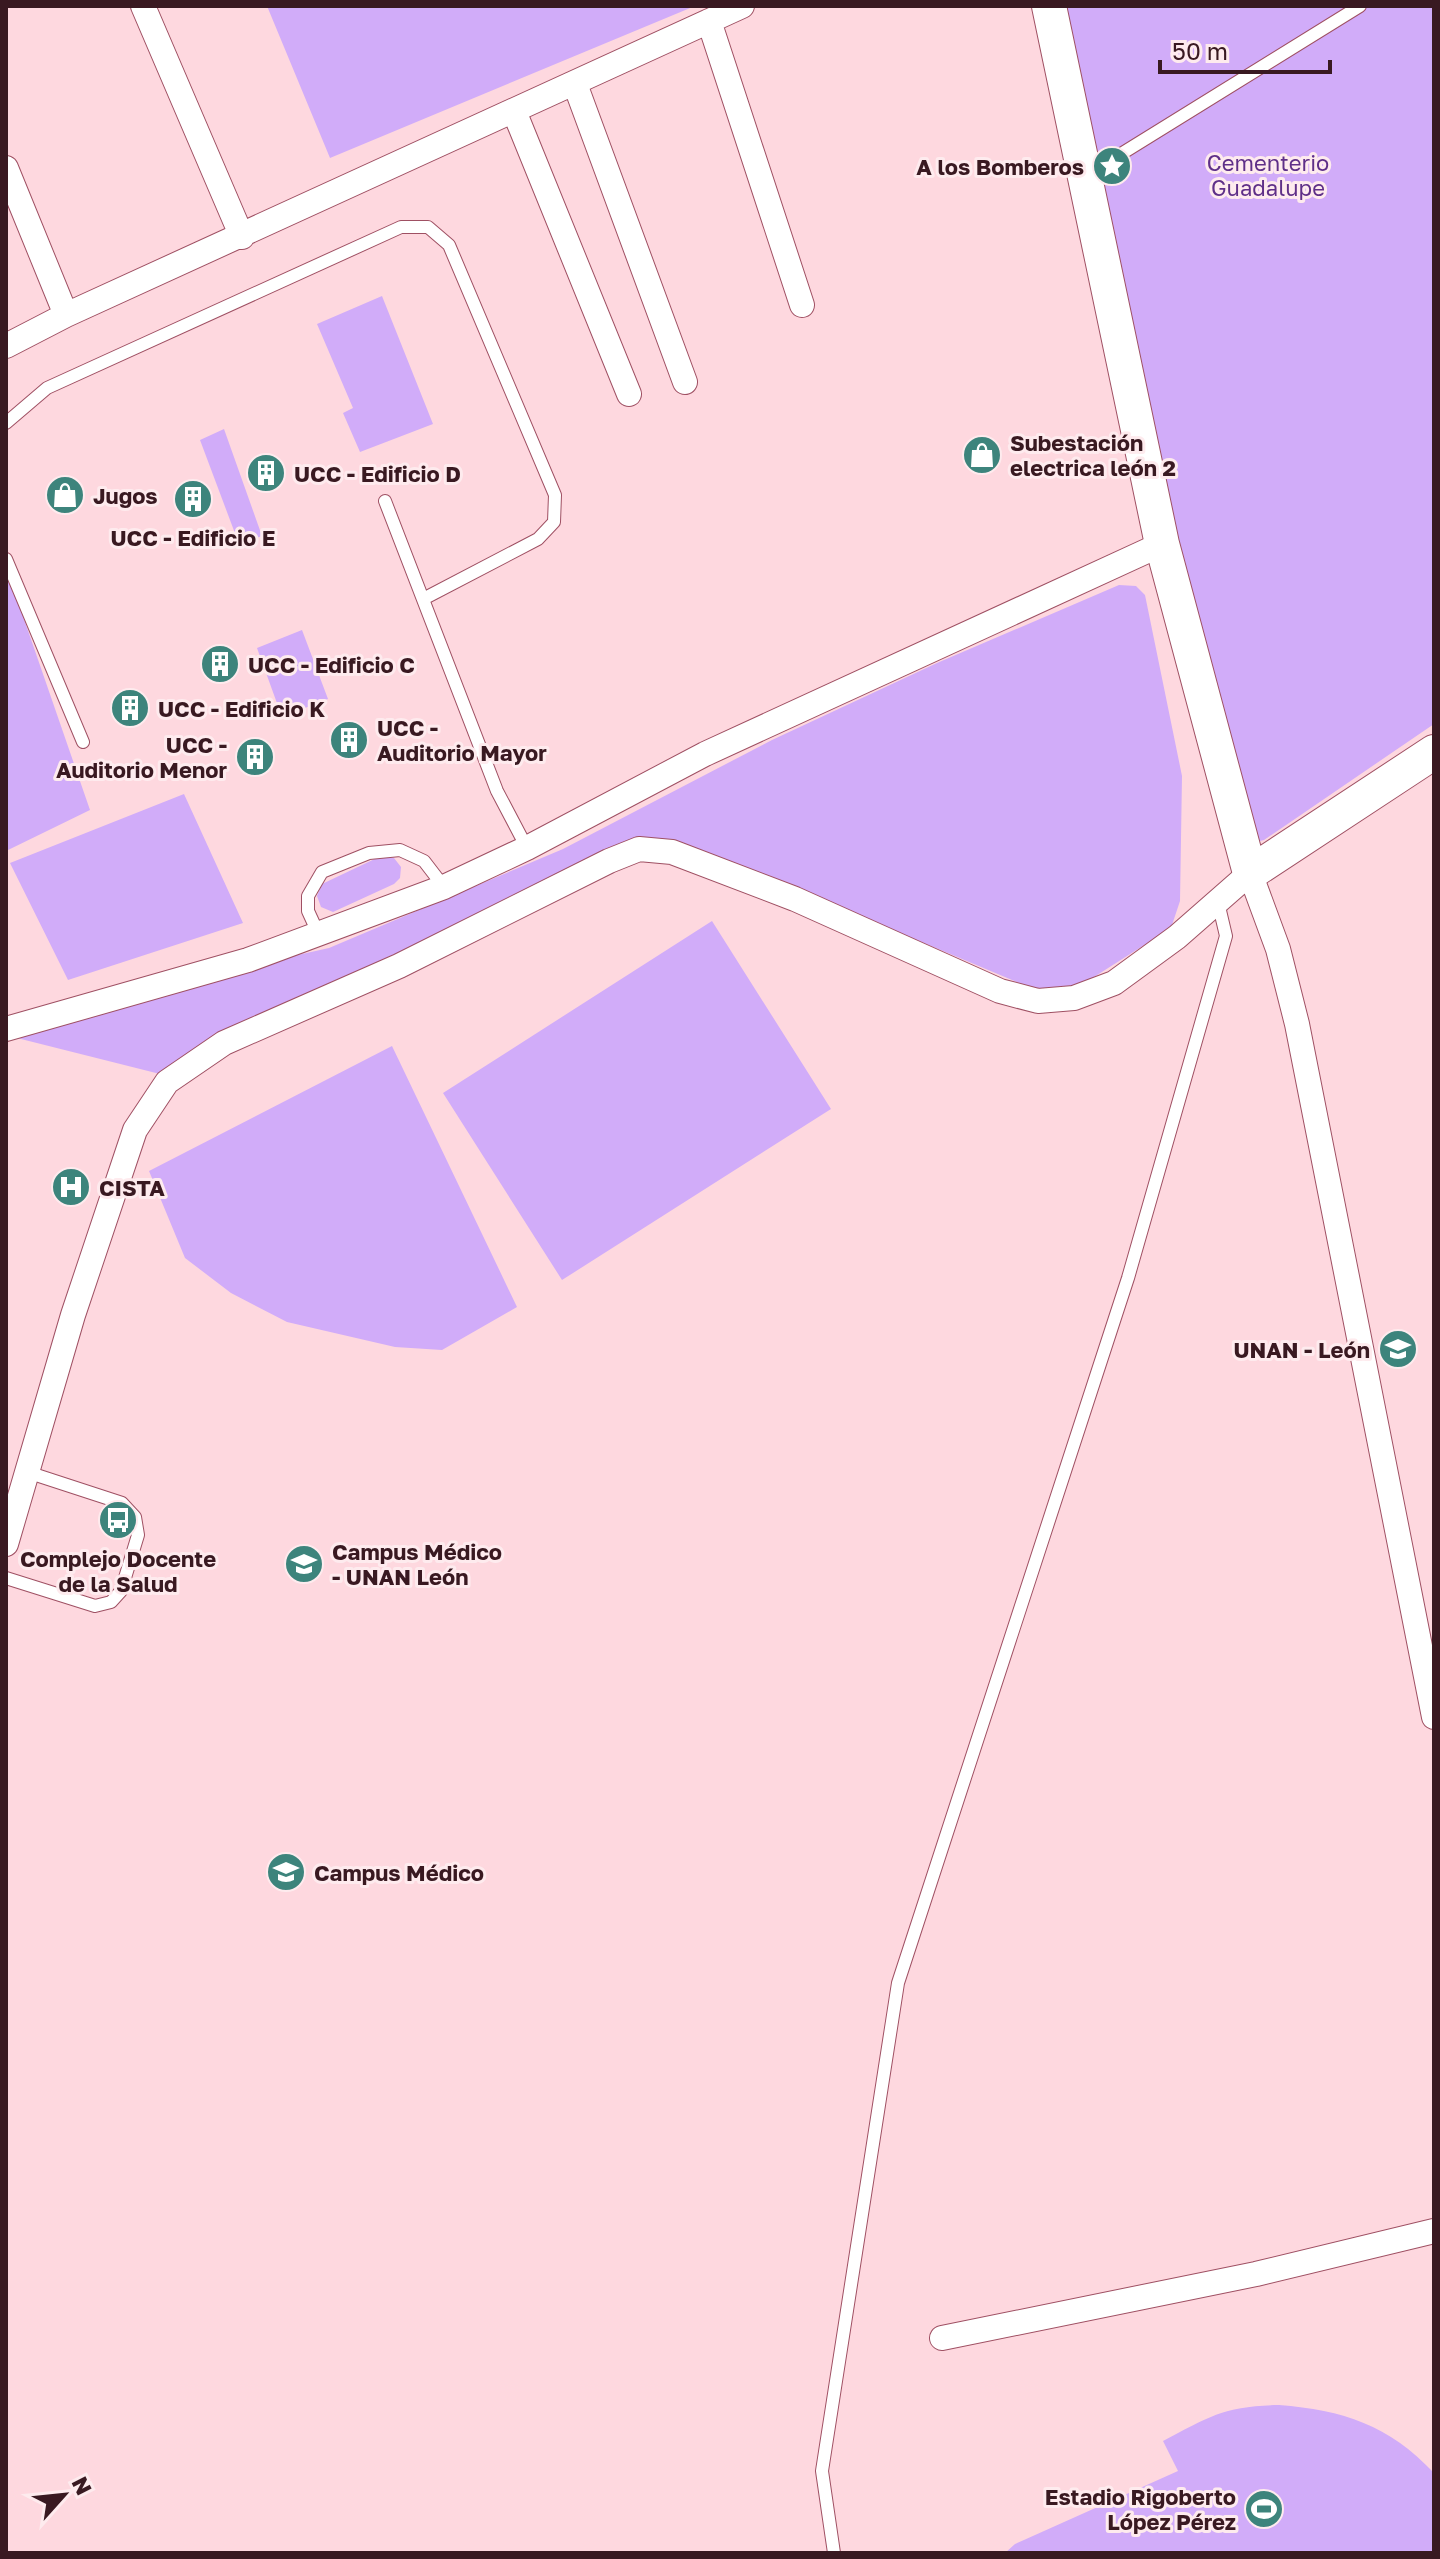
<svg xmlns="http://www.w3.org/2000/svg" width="1440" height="2559" viewBox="0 0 1440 2559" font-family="'Golos Text',sans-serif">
<rect width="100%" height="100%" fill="#fed8df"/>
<path fill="#d1acf9" d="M267,6H695L330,158Z
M1065,6H1434V724L1264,840L1240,846Z
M382,296L433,424L360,452L343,413L353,408L317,324Z
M224,429L262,536L239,544L200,440Z
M6,567L90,810L6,851Z
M1119,585L1136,586L1145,595L1182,776L1180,901L1171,928L1072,991L1031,988L748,869L669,839L610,847L446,933L160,1074L17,1038L222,972L329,948L563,849L772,740L937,663Z
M302,630L328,699L282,717L257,648Z
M184,794L243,923L68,980L10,863Z
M381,856L394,858L401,867L400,878L394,884L333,912L321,907L317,896L322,884Z
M712,921L831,1109L562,1280L443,1093Z
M392,1046L517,1307L442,1350L395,1347L287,1322L231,1293L185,1258L149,1171Z
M1279,2405C1343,2410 1389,2425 1434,2473V2553H1005L1015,2544L1178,2471L1163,2441C1210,2416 1225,2406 1279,2405Z"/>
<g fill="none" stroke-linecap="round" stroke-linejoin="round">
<defs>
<path id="lane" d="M1121,154L1360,6
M6,423L47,388L401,227H428L449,245L555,495L554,522L538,539L425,598
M385,501L497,791L527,848
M6,559L83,742
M319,935L308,911V896L322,872L369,853L400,850L424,861L444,887
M6,1578L95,1606L111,1602L121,1591L138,1535L135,1517L122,1503L27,1472
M834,2553L822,2471L898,1983L1128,1278L1226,936L1218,902"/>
<path id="street" d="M143,6L242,237
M709,21L802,305
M575,84L685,382
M514,111L629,394
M6,168L66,315
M6,346L66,315L742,6
M6,1029L248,960L444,887L527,848L705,754L1162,544
M6,1544L73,1315L135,1130L167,1082L224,1043L399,966L609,861L639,849L672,852L795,899L1000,991L1038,1001L1074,998L1114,983L1177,937L1250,873L1278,949L1297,1024L1434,1717
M942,2338L1256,2274L1434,2231"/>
<path id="secondary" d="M1049,6L1162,544L1250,873L1434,752"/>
</defs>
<use href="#lane" stroke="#9f5063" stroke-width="14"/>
<use href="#street" stroke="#9f5063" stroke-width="26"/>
<use href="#secondary" stroke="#9f5063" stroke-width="36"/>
<use href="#lane" stroke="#fff" stroke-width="12"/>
<use href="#street" stroke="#fff" stroke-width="24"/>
<use href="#secondary" stroke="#fff" stroke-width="34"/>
</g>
<defs>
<symbol id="sight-disc" viewBox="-11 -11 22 22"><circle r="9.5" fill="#3d847c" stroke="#feebee"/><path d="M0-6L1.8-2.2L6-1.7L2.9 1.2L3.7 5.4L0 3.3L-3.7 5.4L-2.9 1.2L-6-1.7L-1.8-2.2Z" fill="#fff"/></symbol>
<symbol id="shop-disc" viewBox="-11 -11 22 22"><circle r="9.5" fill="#3d847c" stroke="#feebee"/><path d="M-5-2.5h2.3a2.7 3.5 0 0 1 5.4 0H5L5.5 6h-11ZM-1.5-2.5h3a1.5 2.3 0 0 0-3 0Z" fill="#fff"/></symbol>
<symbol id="building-disc" viewBox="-11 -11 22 22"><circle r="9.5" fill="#3d847c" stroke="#feebee"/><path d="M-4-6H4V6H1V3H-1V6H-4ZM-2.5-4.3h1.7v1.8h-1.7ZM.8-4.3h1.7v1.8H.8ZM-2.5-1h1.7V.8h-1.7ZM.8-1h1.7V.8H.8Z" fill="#fff"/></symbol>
<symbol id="hospital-disc" viewBox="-11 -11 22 22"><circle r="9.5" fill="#3d847c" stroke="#feebee"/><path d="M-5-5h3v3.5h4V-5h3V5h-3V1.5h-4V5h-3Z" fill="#fff"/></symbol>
<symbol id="university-disc" viewBox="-11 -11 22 22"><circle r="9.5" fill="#3d847c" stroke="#feebee"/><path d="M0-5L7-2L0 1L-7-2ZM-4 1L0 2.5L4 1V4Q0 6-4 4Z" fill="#fff"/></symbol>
<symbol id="bus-disc" viewBox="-11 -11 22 22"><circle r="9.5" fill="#3d847c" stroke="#feebee"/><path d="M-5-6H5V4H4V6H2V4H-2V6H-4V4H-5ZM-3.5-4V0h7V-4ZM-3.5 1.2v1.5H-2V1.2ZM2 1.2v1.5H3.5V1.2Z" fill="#fff"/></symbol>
<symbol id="stadium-disc" viewBox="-11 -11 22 22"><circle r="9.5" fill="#3d847c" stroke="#feebee"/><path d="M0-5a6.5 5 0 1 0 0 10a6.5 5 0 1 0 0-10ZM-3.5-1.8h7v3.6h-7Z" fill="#fff"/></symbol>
</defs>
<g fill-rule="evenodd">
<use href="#sight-disc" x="1090" y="144" width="44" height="44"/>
<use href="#shop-disc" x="960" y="433" width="44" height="44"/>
<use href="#building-disc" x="244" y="451" width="44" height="44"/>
<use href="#shop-disc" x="43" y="473" width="44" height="44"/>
<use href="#building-disc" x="171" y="477" width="44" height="44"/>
<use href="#building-disc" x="198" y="642" width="44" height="44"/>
<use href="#building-disc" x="108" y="686" width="44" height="44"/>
<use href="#building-disc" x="327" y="718" width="44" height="44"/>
<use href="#building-disc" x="233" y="735" width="44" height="44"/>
<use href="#hospital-disc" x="49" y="1165" width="44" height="44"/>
<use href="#university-disc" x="1376" y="1327" width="44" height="44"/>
<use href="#bus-disc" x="96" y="1498" width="44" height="44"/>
<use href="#university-disc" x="282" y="1542" width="44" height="44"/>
<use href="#university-disc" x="264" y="1850" width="44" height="44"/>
<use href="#stadium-disc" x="1242" y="2487" width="44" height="44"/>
</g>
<g text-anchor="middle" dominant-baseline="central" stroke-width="6" stroke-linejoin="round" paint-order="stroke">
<g font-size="22" fill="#5f2f88" stroke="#feebee">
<text x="1268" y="162">Cementerio<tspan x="1268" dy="25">Guadalupe</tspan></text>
</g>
<g font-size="22" font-weight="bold" fill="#391921" stroke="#feebee" text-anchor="start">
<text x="1084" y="166" text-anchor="end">A los Bomberos</text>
<text x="1010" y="442">Subestación<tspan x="1010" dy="25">electrica león 2</tspan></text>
<text x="294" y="473">UCC - Edificio D</text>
<text x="93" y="495">Jugos</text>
<text x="193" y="537" text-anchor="middle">UCC - Edificio E</text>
<text x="248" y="664">UCC - Edificio C</text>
<text x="158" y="708">UCC - Edificio K</text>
<text x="377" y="727">UCC -<tspan x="377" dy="25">Auditorio Mayor</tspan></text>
<text x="227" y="744" text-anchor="end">UCC -<tspan x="227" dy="25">Auditorio Menor</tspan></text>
<text x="99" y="1187">CISTA</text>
<text x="1370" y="1349" text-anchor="end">UNAN - León</text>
<text x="332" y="1551">Campus Médico<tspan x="332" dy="25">- UNAN León</tspan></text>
<text x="118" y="1558" text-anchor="middle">Complejo Docente<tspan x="118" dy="25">de la Salud</tspan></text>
<text x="314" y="1872">Campus Médico</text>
<text x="1236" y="2496" text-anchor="end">Estadio Rigoberto<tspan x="1236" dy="25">López Pérez</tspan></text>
</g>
</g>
<rect width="1440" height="2559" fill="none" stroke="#391921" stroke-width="16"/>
<g transform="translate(64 2495) rotate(63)" stroke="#feebee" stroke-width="6" paint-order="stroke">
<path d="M0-6L14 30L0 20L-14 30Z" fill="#391921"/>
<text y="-12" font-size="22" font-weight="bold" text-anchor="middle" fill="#391921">N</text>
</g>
<path d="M1160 60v12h170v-12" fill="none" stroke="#391921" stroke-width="4"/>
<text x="1172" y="60" font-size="24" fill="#391921" stroke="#feebee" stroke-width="6" paint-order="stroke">50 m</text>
</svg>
